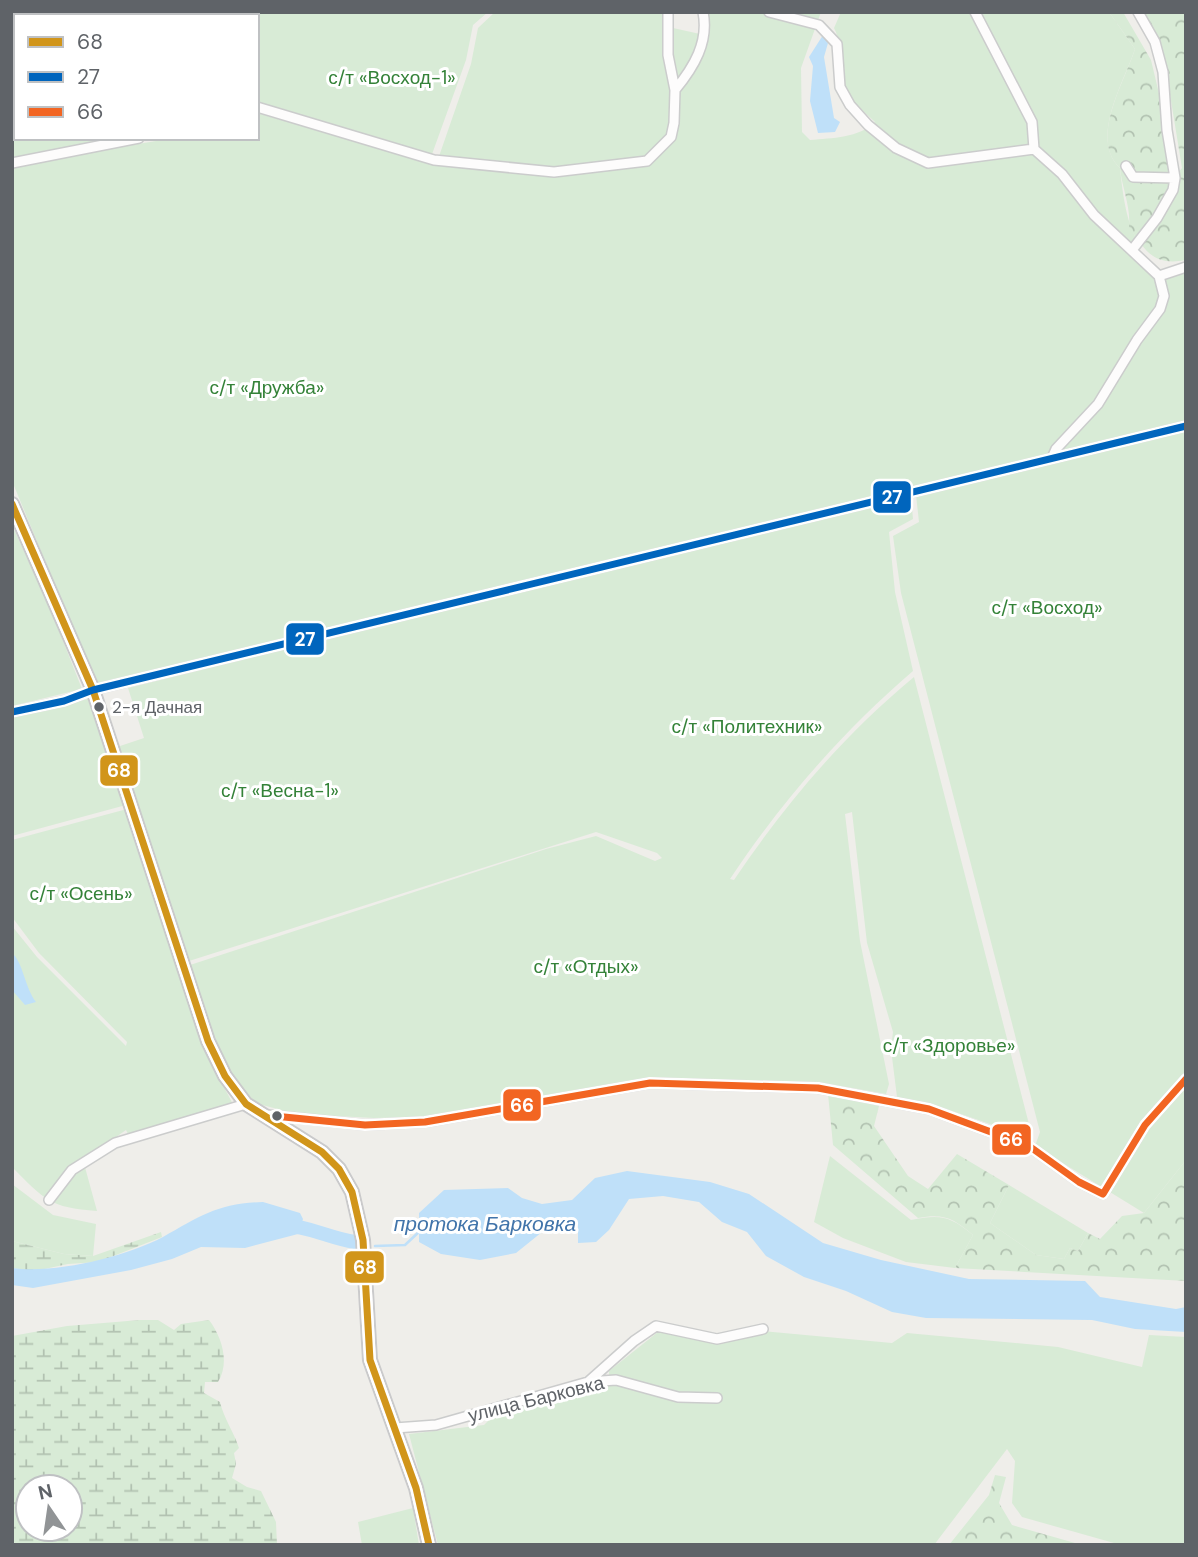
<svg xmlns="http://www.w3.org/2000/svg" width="1198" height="1557" viewBox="0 0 1198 1557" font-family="'DM Sans',sans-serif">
<defs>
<pattern id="forest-crowns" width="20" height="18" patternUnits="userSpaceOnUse" patternTransform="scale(1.75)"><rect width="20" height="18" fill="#d8ebd6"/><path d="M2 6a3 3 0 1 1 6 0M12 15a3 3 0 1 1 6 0" fill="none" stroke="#b2c2b1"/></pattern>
<pattern id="wetland-marsh" width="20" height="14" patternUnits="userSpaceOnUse" patternTransform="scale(1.75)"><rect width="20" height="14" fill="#d8ebd6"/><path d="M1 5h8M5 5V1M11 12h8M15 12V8" fill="none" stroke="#b2c2b1"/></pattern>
</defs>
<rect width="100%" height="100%" fill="#efeeea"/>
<path fill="#d8ebd6" d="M12,12H488L473,25L466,60L431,157L257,103V16L16,17Z
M495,12H664V26L709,36L707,12H821L801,68L802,132L810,140C832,138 859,138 875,122C865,112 850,102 845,88C838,67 845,50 834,28L841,12H1109L1135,49C1124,82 1089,139 1120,168C1122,188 1126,223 1137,239L1127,250L1157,279L1186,270V422L96,684L12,481V165L174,138H257V113L436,165L471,64L478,28Z
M12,21L16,22V138H123L12,159Z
M1186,431V1160L1144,1213L1035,1146L1040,1132L901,593L893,536L919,522L916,495Z
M911,496L913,519L889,532L895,592L913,671C842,732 782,801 730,879L734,880C785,804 843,736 914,677L1031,1132L1027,1137L932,1104L897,1097L891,1049L893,1032L867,943L852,812L845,814L860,941L889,1084L886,1094L818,1082L650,1080L420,1117L374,1118L296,1114L255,1103L234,1077L217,1046L190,965L546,849L596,836L655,861L662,858L657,853L596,832L189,961L117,747L144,738L128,688Z
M12,525L50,608L82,689L12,706Z
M88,699L126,805L12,836V717Z
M127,809L202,1046L234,1106L129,1136L126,1130L83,1160L97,1211C50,1208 44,1199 12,1167V926L37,957L126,1046L127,1042L39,953L12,917V840Z
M830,1156L911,1220C941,1214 950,1216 973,1235L955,1268L906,1262L843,1238L814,1222Z
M12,1184L53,1215L96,1224L93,1256L64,1254L12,1241Z
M1009,1185L1088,1233L1078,1251L1070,1248L1064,1259L1036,1255L990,1223Z
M761,1331L892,1343L907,1333L1058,1347L1142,1367L1149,1335L1186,1337V1545H1121L1022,1517L1012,1503L1015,1461L1007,1449L934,1545H438L409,1434L484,1425L494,1415L564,1394L609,1386V1371L658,1332L717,1342Z
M413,1508L419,1545H362L358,1522Z"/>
<path fill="url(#forest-crowns)" d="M1109,12H1123L1151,60L1178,173L1182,168L1163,52L1144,12H1186V260C1154,266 1146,252 1129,227C1131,207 1122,188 1120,168C1089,139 1124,83 1135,49Z
M828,1094L879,1106L874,1126L908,1176L928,1189L957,1154L1009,1185L990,1223L1036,1255L1064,1259L1070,1248L1078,1251L1088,1233L1100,1239L1122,1216L1144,1213L1186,1160V1281L955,1268L973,1235C953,1218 944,1213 918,1218L833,1145Z
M995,1475L1006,1477L999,1503L1012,1525L1082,1545H949L989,1495Z"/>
<path fill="url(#wetland-marsh)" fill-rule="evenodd" d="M161,1232L162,1237L98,1262L68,1264L35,1271L12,1268V1241L64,1254L93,1256Z
M140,1320H158L174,1330L181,1324L209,1320C222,1337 230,1363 218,1382H205L204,1393L220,1402C224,1419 234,1432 239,1448L234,1453L236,1464L232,1478L247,1487L261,1491L276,1522L277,1545H12V1336L67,1326ZM28,1487H70V1529H28Z"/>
<path fill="#bfe0f9" d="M823,35L828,43L824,57L834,118L840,122L835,132L818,133L810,101L813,66L809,57Z
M12,953C23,962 25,988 36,1002L25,1005L12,990Z
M627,1171L710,1182L749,1194L823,1243L881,1260L969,1279L1085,1281L1100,1297L1176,1309L1186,1307V1332L1135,1329L1092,1320L926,1318L892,1312L846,1291L804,1277L766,1256L747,1232L722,1222L699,1202L663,1196L629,1199L609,1230L596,1242L578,1243V1222L552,1224L516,1253L480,1260L441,1254L419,1242V1213L444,1190L508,1188L522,1198L542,1204L572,1200L595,1178Z
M263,1202L300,1213L303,1219L298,1234L245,1248L201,1247L172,1259L131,1270L33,1288L12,1285V1268C55,1274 125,1257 163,1237C200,1216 219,1203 263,1202Z"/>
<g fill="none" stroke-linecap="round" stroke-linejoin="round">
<path stroke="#bfe0f9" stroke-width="2.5" d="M375,1246L405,1245L421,1230"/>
<path stroke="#bfe0f9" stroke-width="14" d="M283,1225C309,1226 329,1238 355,1242"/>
<defs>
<path id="minor" d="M769,12L819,25L837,44L840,87L850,105L868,125L896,148L928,163L1034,149
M975,12L1032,122L1034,149L1062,174L1094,215L1159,276L1164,296L1160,309L1137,340L1098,404L1056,449L1052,458
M675,90C694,67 709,42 703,12
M257,107L434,160L554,172L647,161L671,137L674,123L675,90L668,55V12
M12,163L139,138
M1126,166L1133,177L1175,178
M1132,250L1157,218L1173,190L1175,178L1167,130L1163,72L1155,42L1138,12
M1159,276L1186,267
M12,712L64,701L93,690L1186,426
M267,1115L365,1125L425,1122L650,1083L818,1088L929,1109L1029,1146L1079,1182L1103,1194L1145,1125L1186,1079
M49,1200L72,1170L115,1143L246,1104
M588,1382L634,1341L656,1326L717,1339L763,1329
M395,1428L436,1425L588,1382L616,1380L678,1397L717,1398"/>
<path id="secondary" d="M12,504L93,690L208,1041L225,1076L246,1104L322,1152L339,1169L352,1192L363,1240L370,1360L416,1488L429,1545"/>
</defs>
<use href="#minor" stroke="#cbcccc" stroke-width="12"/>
<use href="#secondary" stroke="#cacacb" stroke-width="16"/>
<use href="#minor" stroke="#fdfcfc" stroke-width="9"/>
<use href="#secondary" stroke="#fdfcfc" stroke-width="12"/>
<defs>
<path id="bus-1" d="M12,504L93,690L208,1041L225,1076L246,1104L322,1152L339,1169L352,1192L363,1240L370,1360L416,1488L429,1545"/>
<path id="bus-2" d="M12,712L64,701L93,690L1186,426"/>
<path id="bus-3" d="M274,1116L365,1125L425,1122L650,1083L818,1088L929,1109L1029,1146L1079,1182L1103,1194L1145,1125L1186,1079"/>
</defs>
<use href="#bus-1" stroke="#fff" stroke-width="12"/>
<use href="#bus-2" stroke="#fff" stroke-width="12"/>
<use href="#bus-3" stroke="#fff" stroke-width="12"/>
<use href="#bus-1" stroke="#d1951a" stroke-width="7"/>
<use href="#bus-2" stroke="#0065bd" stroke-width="7"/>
<use href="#bus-3" stroke="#f26522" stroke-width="7"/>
</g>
<g fill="#5f6368" stroke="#fff" stroke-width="2.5">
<circle cx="99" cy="707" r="6"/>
<circle cx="277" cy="1116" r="6"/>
</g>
<g text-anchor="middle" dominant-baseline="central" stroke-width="6" stroke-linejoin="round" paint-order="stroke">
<g font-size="17" fill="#5f6368" stroke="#fff" text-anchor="start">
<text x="112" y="707">2-я Дачная</text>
</g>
<g font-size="19" fill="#348238" stroke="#fff">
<text x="392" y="77">с/т «Восход-1»</text>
<text x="267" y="387">с/т «Дружба»</text>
<text x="1047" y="607">с/т «Восход»</text>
<text x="747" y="726">с/т «Политехник»</text>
<text x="280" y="790">с/т «Весна-1»</text>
<text x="81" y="893">с/т «Осень»</text>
<text x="586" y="966">с/т «Отдых»</text>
<text x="949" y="1045">с/т «Здоровье»</text>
</g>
<g font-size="19" fill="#5f6368" stroke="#fff">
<text transform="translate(536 1399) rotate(-14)">улица Барковка</text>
</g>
<g font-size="21" font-style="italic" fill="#4174aa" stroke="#fff">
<text x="485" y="1224">протока Барковка</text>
</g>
</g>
<g stroke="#fff" stroke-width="2.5">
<rect x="872" y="480" width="40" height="34" rx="7" fill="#0065bd"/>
<rect x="285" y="622" width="40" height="34" rx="7" fill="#0065bd"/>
<rect x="99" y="754" width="40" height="33" rx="7" fill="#d1951a"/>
<rect x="502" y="1088" width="40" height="34" rx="7" fill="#f26522"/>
<rect x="991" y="1123" width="41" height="33" rx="7" fill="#f26522"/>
<rect x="344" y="1250" width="41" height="34" rx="7" fill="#d1951a"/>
</g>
<g font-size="19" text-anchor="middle" font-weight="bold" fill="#fff">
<text x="892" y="504">27</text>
<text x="305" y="646">27</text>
<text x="119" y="777">68</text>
<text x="522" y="1112">66</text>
<text x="1011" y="1146">66</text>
<text x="365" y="1274">68</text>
</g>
<rect width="1198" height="1557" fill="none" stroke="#5f6368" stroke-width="28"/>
<rect x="14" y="14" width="245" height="126" fill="#ffffff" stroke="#bfc1c3" stroke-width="2"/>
<rect x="28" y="37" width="35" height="10" fill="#d1951a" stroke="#bfc1c3" stroke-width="2"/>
<text x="77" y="49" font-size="21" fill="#5f6368">68</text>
<rect x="28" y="72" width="35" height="10" fill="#0065bd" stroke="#bfc1c3" stroke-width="2"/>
<text x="77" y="84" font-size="21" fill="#5f6368">27</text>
<rect x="28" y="107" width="35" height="10" fill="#f26522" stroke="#bfc1c3" stroke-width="2"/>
<text x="77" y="119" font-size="21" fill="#5f6368">66</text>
<g transform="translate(49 1508) rotate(347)"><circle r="33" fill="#ffffff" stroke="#bfc1c3" stroke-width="2"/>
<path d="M0-5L12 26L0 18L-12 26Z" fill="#919496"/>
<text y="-10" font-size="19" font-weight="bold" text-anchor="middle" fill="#5f6368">N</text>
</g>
</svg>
